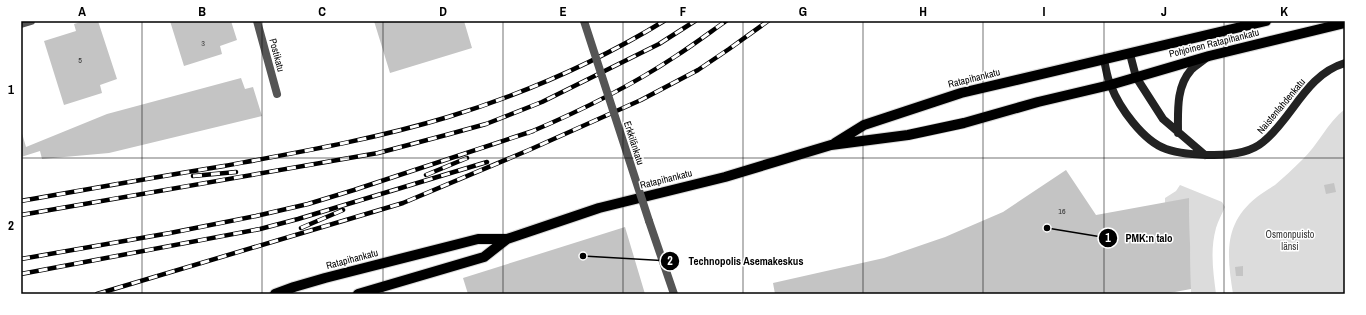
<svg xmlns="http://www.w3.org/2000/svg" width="1366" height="315" viewBox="0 0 1366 315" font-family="'Archivo Narrow',sans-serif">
<rect width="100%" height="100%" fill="#fff"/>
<path fill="#dcdcdc" d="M1345,109V294H1233C1227,255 1223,224 1257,197C1263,192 1269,189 1275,185C1284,177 1293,169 1302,160C1318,145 1327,123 1345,109Z
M1180,185L1222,202L1225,207C1222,214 1218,221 1216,228C1210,250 1213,271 1216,294H1191L1189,199L1165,203V198L1176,191Z"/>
<path fill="#c4c4c4" d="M84,21H98L117,79L100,85L102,93L64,105L44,41L76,31L74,24Z
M170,21H231L237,40L220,46L222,54L184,66Z
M374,21H464L472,48L390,73Z
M241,78L245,89L253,87L262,116L109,153L42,159L40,151L21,157V130L26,147L107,114Z
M1066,170L1096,215L1189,198L1191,289L1164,294H775L773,283L884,258L945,237L1003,212Z
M1334,183L1336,192L1326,194L1324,185Z
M625,227L645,294H468L463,278Z
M1243,266V276H1236L1235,267Z"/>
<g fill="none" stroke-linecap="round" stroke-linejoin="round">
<defs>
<path id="primary" d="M835,143L864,125L961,93L1266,21
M275,294L294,287L325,278L478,239H507L599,208L725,177L831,145L908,135L964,123L1038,102L1110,85L1209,56L1345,23
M358,294L484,257L507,239"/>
</defs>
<use href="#primary" stroke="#dbdbdb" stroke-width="12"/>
<path stroke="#555" stroke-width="8" d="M257,21L277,94
M21,24L31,21"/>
<path stroke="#555" stroke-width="8" d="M649,221L674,294"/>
<path stroke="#222" stroke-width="8" d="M1130,54L1136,77L1163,119L1205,155
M1104,60C1106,68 1107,78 1111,86C1119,107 1143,141 1166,149C1180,154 1199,155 1214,155C1230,155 1250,153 1263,142C1293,118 1305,75 1345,63
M1178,133C1178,111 1176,87 1191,70C1196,65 1202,62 1206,58"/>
<use href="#primary" stroke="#000" stroke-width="10"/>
<defs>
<path id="rail" d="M528,133C578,112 631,86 676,56C693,45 709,33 726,21
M426,175L467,158
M193,176L236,172
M21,201C89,189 156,177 224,166C300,152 375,139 448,117C523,94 597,62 664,21
M21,215L378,153L446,135L486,124L542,102L659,44L695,21
M301,228L343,210
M21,259L170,233L256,216L308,204L354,190L533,131
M21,274L260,229L298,219L487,162
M97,294L403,203L529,150L641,100L698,70L729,49L768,21"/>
</defs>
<use href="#rail" stroke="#000" stroke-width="4.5"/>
<use href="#rail" stroke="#fff" stroke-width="3" stroke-dasharray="9" stroke-linecap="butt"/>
<path stroke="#555" stroke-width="8" d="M584,21L649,221"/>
</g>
<path fill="none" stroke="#000" stroke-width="1" stroke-opacity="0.55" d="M142,21V294M262,21V294M383,21V294M503,21V294M623,21V294M743,21V294M863,21V294M983,21V294M1104,21V294M1224,21V294M21,158H1345"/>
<g text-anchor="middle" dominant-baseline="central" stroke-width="3" stroke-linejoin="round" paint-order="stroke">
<g font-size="8" fill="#313131">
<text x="203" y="43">3</text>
<text x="80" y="60">5</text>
<text x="1062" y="211">16</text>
</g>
<g font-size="10" fill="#000" stroke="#fff">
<text transform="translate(1214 43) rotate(-14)">Pohjoinen Ratapihankatu</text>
<text transform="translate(277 55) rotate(75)">Postikatu</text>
<text transform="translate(974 78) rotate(-14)">Ratapihankatu</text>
<text transform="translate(1281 106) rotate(-50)">Naistenlahdenkatu</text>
<text transform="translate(634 143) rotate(72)">Erkkilänkatu</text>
<text transform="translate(666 179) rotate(-14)">Ratapihankatu</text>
<text transform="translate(352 259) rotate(-15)">Ratapihankatu</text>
</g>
<g font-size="10" fill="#333" stroke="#fff">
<text x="1290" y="234">Osmonpuisto<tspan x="1290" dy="12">länsi</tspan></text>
</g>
</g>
<path fill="none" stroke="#000" stroke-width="1.5" d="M1047 228L1108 238M583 256L670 261"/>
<g fill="#000" stroke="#fff" stroke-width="1.5">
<circle cx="1047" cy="228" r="4"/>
<circle cx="583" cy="256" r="4"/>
<circle cx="1108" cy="238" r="10"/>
<circle cx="670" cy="261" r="10"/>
</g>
<g font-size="12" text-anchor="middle" font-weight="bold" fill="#fff">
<text x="1108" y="242">1</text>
<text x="670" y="265">2</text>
</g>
<g font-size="11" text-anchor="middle" font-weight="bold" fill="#000" stroke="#fff" stroke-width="3" stroke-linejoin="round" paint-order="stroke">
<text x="1149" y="242">PMK:n talo</text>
<text x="746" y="265">Technopolis Asemakeskus</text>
</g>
<rect width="1366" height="315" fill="none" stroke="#ffffff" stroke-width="44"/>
<rect x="22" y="22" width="1322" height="271" fill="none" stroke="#000" stroke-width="1.5"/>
<g font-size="13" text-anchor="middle" font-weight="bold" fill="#000">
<text x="82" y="16">A</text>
<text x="202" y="16">B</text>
<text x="322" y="16">C</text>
<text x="443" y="16">D</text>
<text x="563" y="16">E</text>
<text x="683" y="16">F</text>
<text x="803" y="16">G</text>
<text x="923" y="16">H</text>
<text x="1044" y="16">I</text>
<text x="1164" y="16">J</text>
<text x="1284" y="16">K</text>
<text x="11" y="94">1</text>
<text x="11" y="230">2</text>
</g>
</svg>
